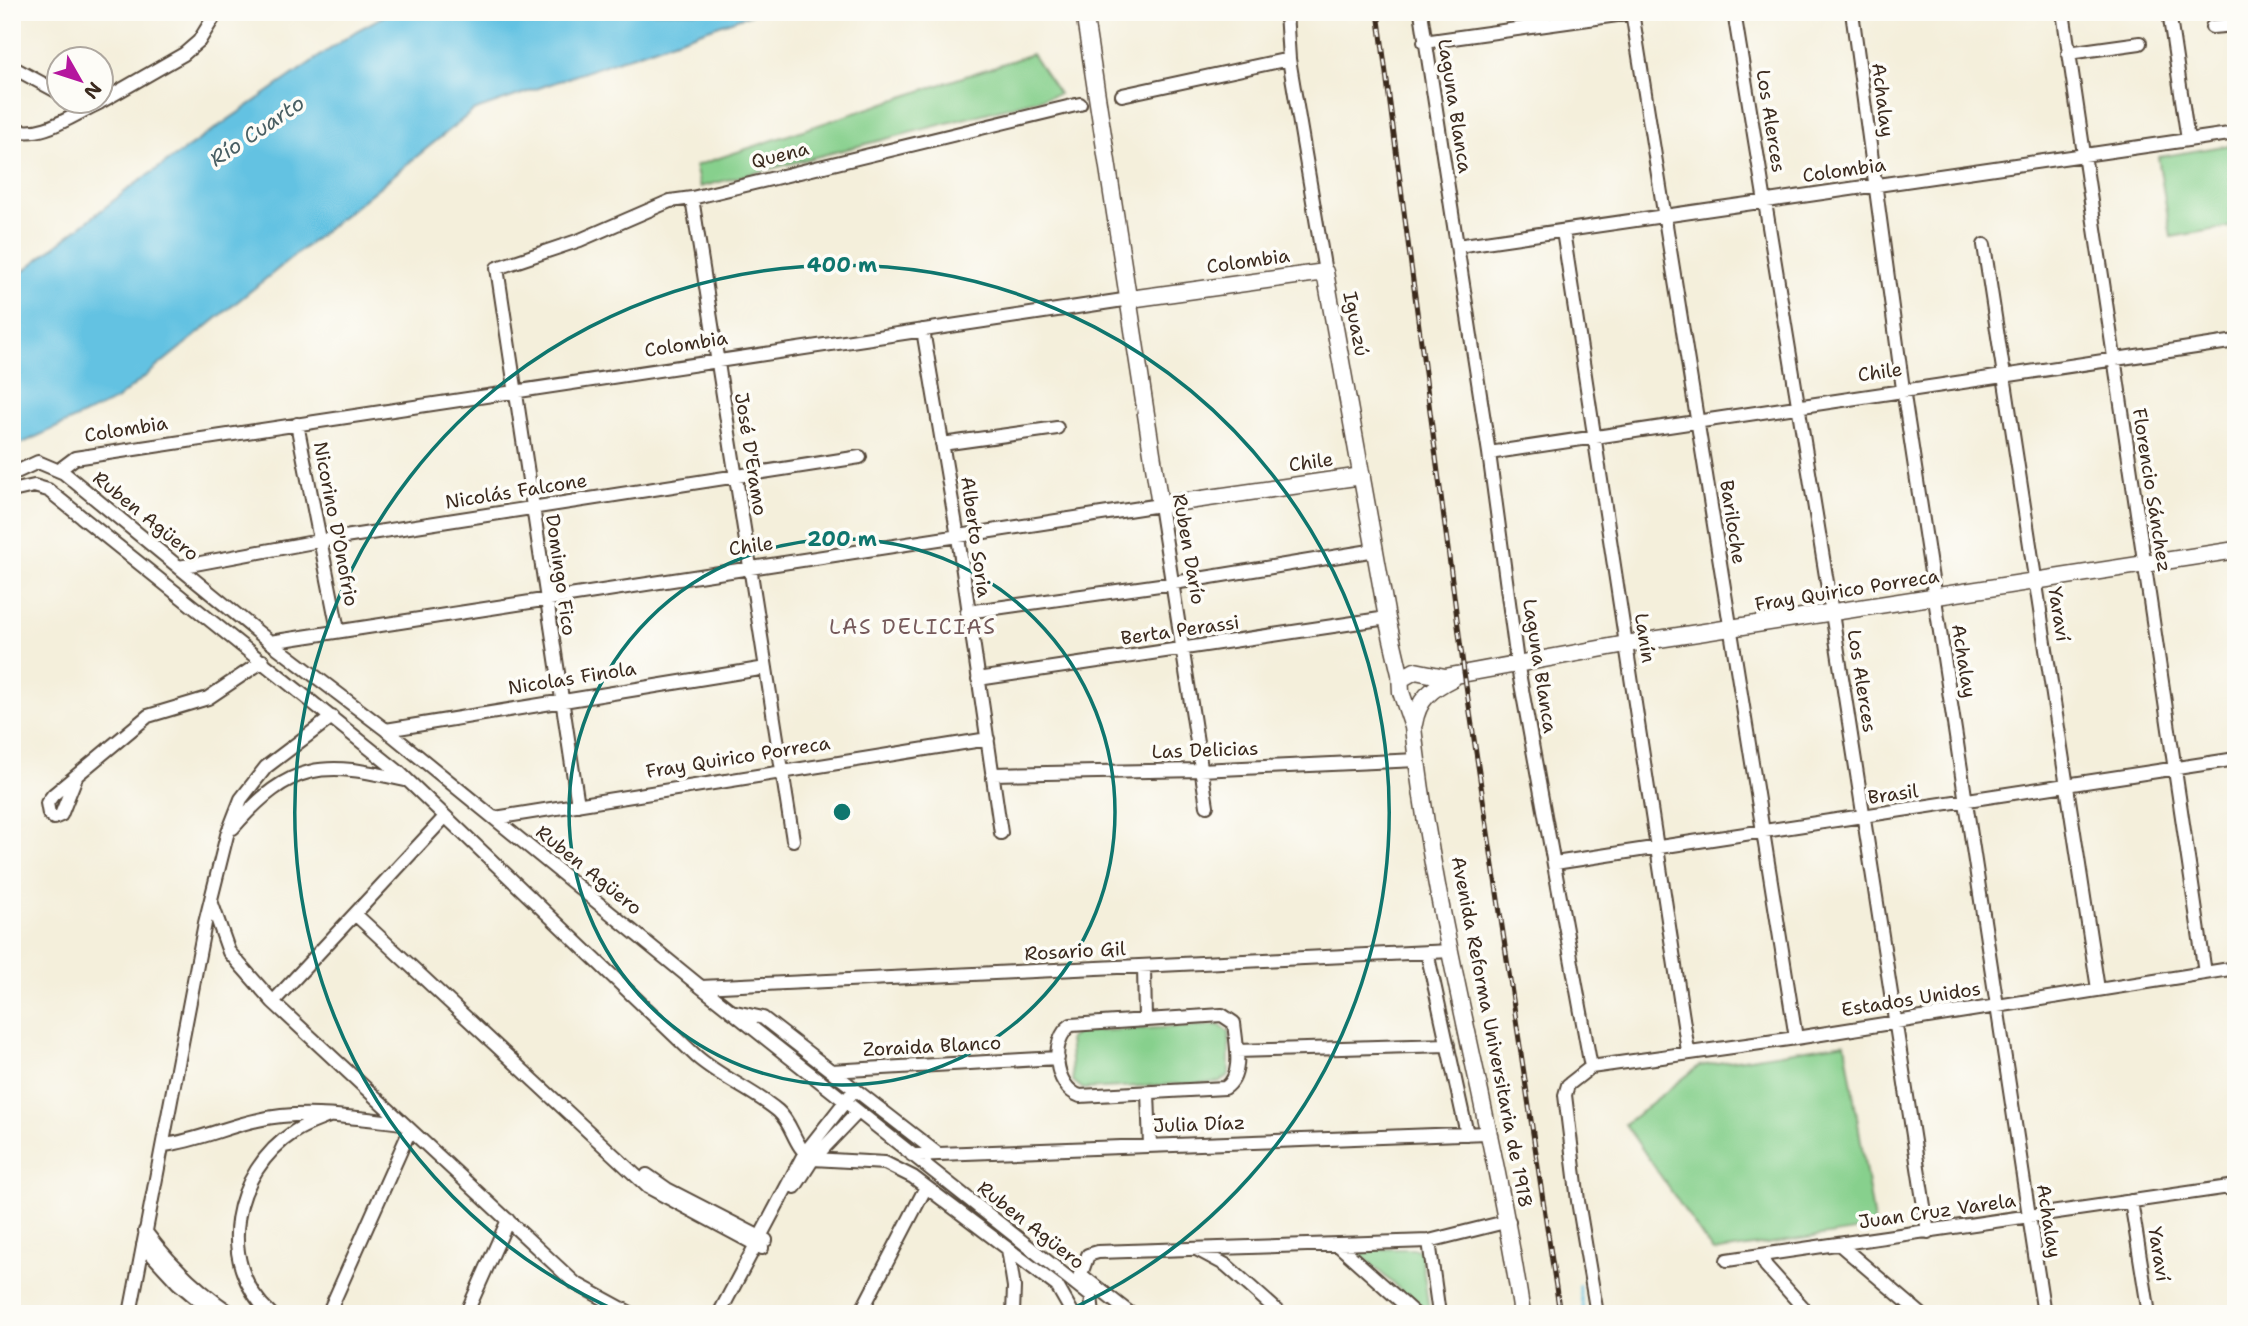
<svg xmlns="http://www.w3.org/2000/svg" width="2248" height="1326" viewBox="0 0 2248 1326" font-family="'Shantell Sans',sans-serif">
<rect width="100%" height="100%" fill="#fdfcf7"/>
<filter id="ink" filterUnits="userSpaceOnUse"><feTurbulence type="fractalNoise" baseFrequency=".0143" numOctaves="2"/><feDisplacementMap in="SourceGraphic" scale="14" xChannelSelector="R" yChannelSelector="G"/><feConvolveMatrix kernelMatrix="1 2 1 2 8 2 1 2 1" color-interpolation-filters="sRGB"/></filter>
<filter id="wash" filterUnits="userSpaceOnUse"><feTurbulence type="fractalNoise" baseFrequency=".00686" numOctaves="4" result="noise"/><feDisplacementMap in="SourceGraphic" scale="28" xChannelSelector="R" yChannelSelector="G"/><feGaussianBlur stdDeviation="1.57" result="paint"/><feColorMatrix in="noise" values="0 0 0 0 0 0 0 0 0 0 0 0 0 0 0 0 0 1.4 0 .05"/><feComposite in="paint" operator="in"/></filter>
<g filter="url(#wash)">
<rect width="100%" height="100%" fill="#f4efdb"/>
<path fill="#87d08d" stroke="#617d56" stroke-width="2" d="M1032,54L1059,94L700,187L695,166Z
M2236,144V226L2171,237L2158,157Z
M1219,1025L1229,1032V1075L1220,1082L1083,1089L1073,1081L1069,1039L1079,1032Z
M1845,1043L1875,1228L1713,1252L1625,1124L1699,1066Z
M1354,1249H1416L1421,1252L1429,1311L1423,1310Z"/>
<path fill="#64c2e2" stroke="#507680" stroke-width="2" d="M391,12H757L473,111L116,400L12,448V280L131,187L356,31Z"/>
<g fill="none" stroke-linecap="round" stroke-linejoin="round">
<path stroke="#64c2e2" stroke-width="2.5" d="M1579,1285L1584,1314"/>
</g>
</g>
<g filter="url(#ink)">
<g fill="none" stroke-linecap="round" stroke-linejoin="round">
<defs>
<path id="minor" d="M1286,12L1289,59L1325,272
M1421,12L1489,453L1517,662L1591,1067L1568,1085L1565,1095L1578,1201L1597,1314
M1632,12L1796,1038
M1734,12L1832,613L1928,1232
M1852,12L1903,389L2044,1314
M2063,12L2205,973
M2169,12L2188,140
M2212,27L2236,25
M1424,42L1639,12
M2068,53L2140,43
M12,67L60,93
M1122,95L1289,59
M102,101L184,54L199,41L217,12
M12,128C39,141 74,114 99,103
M692,198L793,840
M1563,231L1688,1051
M1984,245L2098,989
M1457,246L2236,133
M923,330L958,537L1001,833
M297,424L338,630
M942,444L1057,428
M1489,453L2236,341
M64,473L63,467L75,458L1130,299
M12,474L38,462L64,473L270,642L386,730L701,987L1091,1296L1093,1314
M12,491L34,486L48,490L399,772L696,1056C721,1078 753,1090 778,1111C794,1125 793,1147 813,1159L885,1163L913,1177L1057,1286L1073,1314
M179,567L319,541L860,457
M967,612L1174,583L1376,550
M270,642L1160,505L1207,806
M978,679L1387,618
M386,730L766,668
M993,774L1200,770L1417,760
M76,777L61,815L54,818L49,814L47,803L53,795L148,716L208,698L263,661
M578,805L497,268L580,240L670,201L692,198L1080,104
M495,818L988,739
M233,828C291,761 323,761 405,780
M1555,863L2236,759
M211,901L229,952L273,1002L444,818
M355,914L648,1187L762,1248
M1427,952L1467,1134
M1144,967L1145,1019
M701,987L1451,951
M273,1002L575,1283L632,1314
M731,1011L763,1018L938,1154
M1222,1015L1234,1023C1236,1043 1244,1076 1225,1088L1080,1096C1054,1087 1049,1040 1071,1025Z
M1237,1051L1448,1045
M1591,1067L1796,1038L2236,968
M831,1071L1058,1058
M1148,1093L1150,1145
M164,1145C197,1141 225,1127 258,1120C304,1109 355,1118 403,1123
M912,1155L1487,1133
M647,1175L667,1189L766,1240
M2233,1186L2236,1202
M795,1187L813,1159L858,1112
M2131,1201L2149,1314
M145,1231C169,1263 198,1291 232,1314
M1429,1241L1439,1314
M1337,1244L1415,1314
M1839,1244L1921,1314
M143,1245L178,1283L215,1314
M1008,1249L1014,1287L1013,1314
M1198,1250L1226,1265L1281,1314
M1761,1256L1766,1266L1809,1314
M1727,1260L2236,1186
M1080,1274L1131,1314
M1077,1285L1088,1255L1098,1252L1429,1241L1509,1221
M130,1314L205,923L227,835L241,799L266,767L332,717
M271,1314C214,1262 233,1172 294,1132C304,1125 317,1121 329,1116
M328,1314L410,1130
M466,1314L508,1220
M719,1314L804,1154L855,1089
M860,1314L926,1187"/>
<path id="major" d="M1084,12L1160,505L1362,476
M1130,299L1325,272L1387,618L1400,674L1401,692L1413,727C1434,923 1493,1118 1522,1314
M1401,679L1415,671L1445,677L1626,644L2236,550
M1414,724C1418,699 1431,689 1453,678"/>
</defs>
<use href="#minor" stroke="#57483a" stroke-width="16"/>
<use href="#major" stroke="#57483a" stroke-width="19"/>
<use href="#minor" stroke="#fff" stroke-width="12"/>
<use href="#major" stroke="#fff" stroke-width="16"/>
<defs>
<path id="rail" d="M1378,12L1464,672L1560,1314"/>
</defs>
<use href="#rail" stroke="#3b2a1e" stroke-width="5"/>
<use href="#rail" stroke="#fdfcf7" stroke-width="2.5" stroke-dasharray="8" stroke-linecap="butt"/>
</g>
</g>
<g fill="none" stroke="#0f766e" stroke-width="3.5">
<circle cx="842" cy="812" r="273"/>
<path d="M624 1314A547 547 0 1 1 1060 1314"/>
</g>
<g text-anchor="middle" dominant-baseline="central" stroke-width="7" stroke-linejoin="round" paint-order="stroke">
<g font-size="19" fill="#3b2a1e" stroke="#fdfcf7">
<text transform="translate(1883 100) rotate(83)">Achalay</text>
<text transform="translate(1455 106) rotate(81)">Laguna Blanca</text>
<text transform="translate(1771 121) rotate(81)">Los Alerces</text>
<text transform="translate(780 155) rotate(-14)">Quena</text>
<text transform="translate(1844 170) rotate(-8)">Colombia</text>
<text transform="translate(1248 261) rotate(-8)">Colombia</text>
<text transform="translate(1356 324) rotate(79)">Iguazú</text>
<text transform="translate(686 344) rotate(-9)">Colombia</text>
<text transform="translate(1880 372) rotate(-8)">Chile</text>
<text transform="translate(126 429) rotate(-9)">Colombia</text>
<text transform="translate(751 454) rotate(81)">José D'Eramo</text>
<text transform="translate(1311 462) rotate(-8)">Chile</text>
<text transform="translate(2152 490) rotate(81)">Florencio Sánchez</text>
<text transform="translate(516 491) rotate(-9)">Nicolás Falcone</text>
<text transform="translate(146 516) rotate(39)">Ruben Agüero</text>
<text transform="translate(1733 522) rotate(81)">Bariloche</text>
<text transform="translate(336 524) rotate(79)">Nicorino D'Onofrio</text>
<text transform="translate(976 537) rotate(82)">Alberto Soria</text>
<text transform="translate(751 546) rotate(-8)">Chile</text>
<text transform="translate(1189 549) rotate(80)">Ruben Darío</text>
<text transform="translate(561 575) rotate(82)">Domingo Fico</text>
<text transform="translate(1847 590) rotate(-9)">Fray Quirico Porreca</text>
<text transform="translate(2059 614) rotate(81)">Yaraví</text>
<text transform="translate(1180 630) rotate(-8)">Berta Perassi</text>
<text transform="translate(1645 638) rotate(81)">Lanín</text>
<text transform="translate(1964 661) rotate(81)">Achalay</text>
<text transform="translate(1540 666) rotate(81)">Laguna Blanca</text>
<text transform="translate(572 678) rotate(-9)">Nicolas Finola</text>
<text transform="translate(1862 681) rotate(81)">Los Alerces</text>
<text transform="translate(1205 750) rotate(-2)">Las Delicias</text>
<text transform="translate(738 757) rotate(-9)">Fray Quirico Porreca</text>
<text transform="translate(1893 794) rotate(-8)">Brasil</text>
<text transform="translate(589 870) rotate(39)">Ruben Agüero</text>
<text transform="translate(1075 951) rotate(-3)">Rosario Gil</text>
<text transform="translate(1911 999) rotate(-9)">Estados Unidos</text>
<text transform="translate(1492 1032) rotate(79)">Avenida Reforma Universitaria de 1918</text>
<text transform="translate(932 1046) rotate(-3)">Zoraida Blanco</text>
<text transform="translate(1199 1124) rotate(-2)">Julia Díaz</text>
<text transform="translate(1937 1211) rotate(-8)">Juan Cruz Varela</text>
<text transform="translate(2049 1221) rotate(81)">Achalay</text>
<text transform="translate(1031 1225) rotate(38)">Ruben Agüero</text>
<text transform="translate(2159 1254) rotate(81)">Yaraví</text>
</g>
<g font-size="21" font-style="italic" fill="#495f63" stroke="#fdfcf7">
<text transform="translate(257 131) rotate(-34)">Río Cuarto</text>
</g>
<g font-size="21" letter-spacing="2" fill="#765a5b" stroke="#fdfcf7">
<text x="913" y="627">LAS DELICIAS</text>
</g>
</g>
<circle cx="842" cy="812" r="10" fill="#0f766e" stroke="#fdfcf7" stroke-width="3.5"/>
<g font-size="21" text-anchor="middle" font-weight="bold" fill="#0f766e" stroke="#fdfcf7" stroke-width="7" stroke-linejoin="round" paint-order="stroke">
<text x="842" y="272">400 m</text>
<text x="842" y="546">200 m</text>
</g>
<rect width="2248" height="1326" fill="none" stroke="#fdfcf7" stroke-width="42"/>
<g transform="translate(80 80) rotate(129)"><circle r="33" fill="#fdfcf7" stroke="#afa8a0" stroke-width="2"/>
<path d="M0-5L12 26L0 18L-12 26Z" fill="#b5179e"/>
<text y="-10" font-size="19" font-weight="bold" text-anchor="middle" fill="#3b2a1e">N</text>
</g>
</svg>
